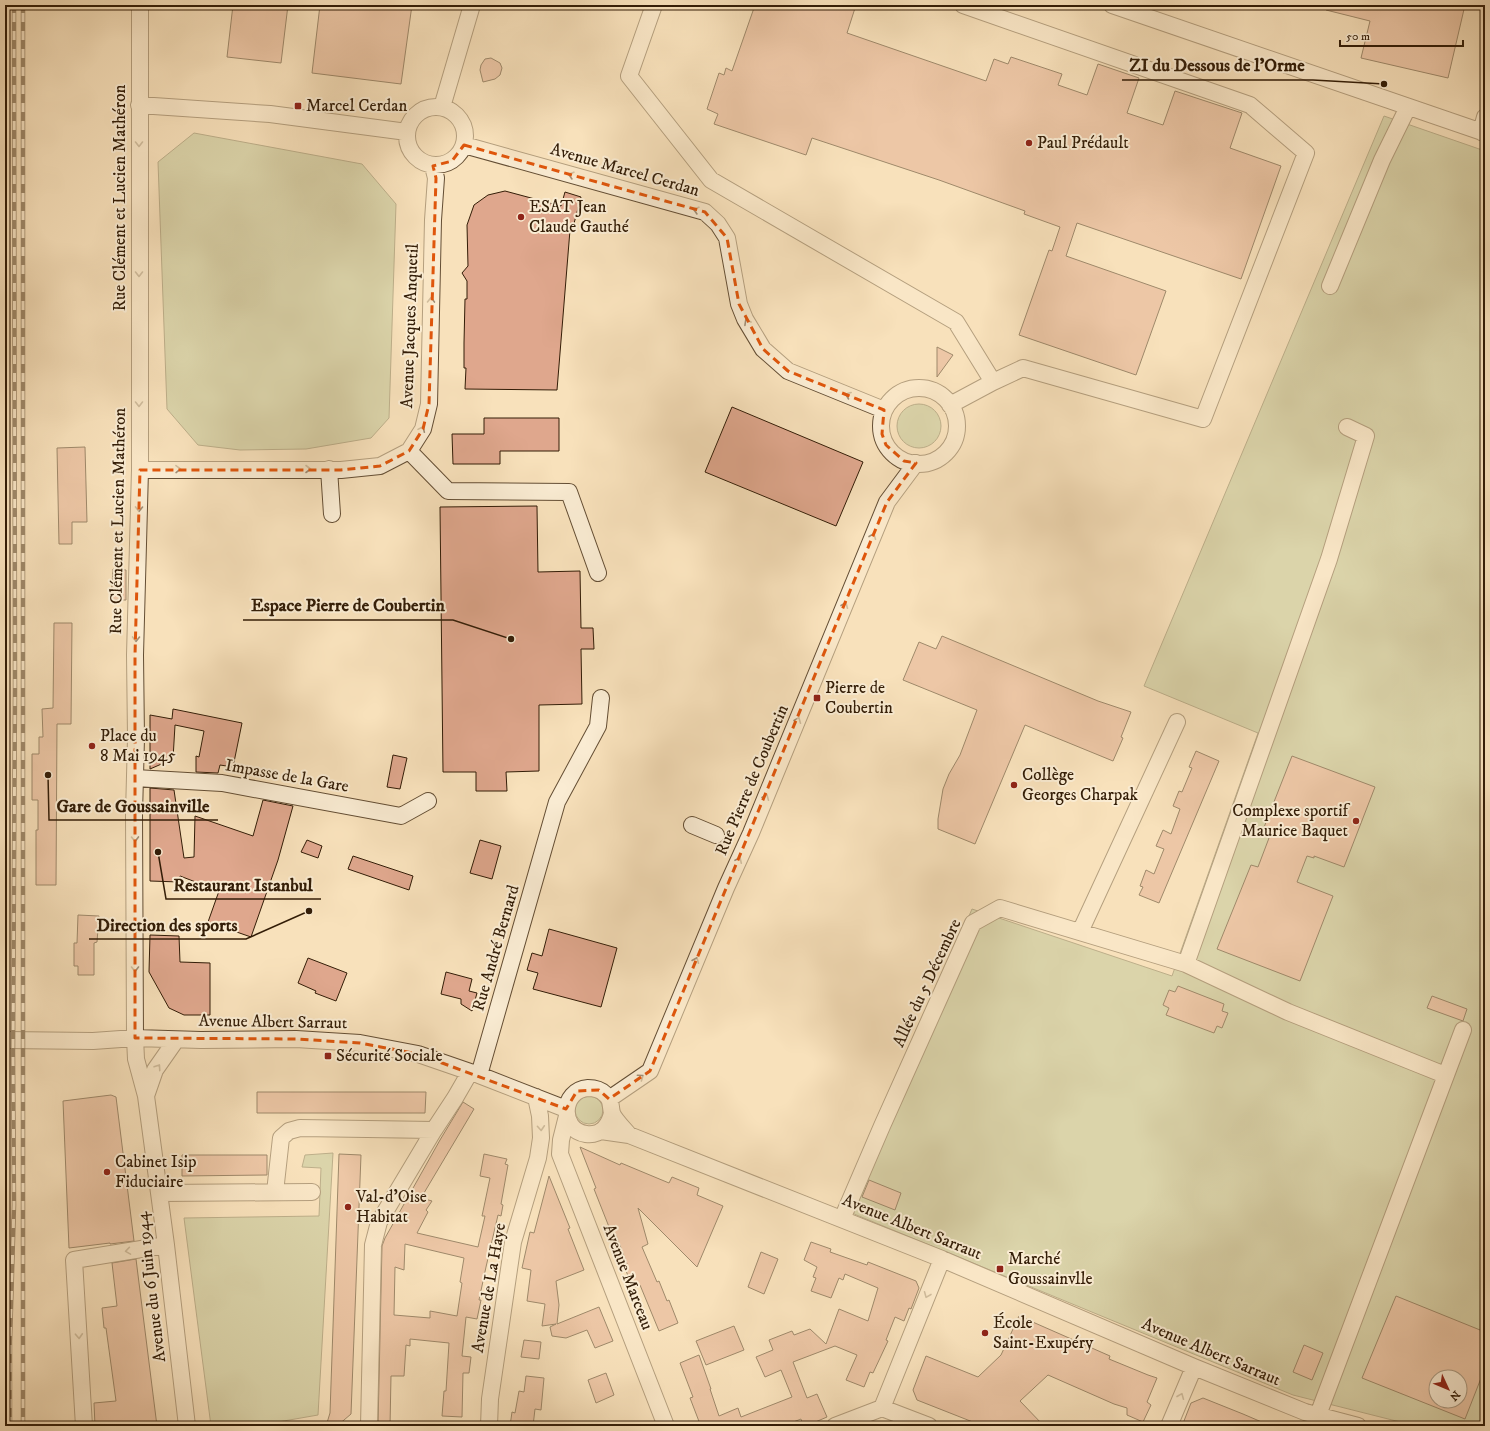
<svg xmlns="http://www.w3.org/2000/svg" width="1490" height="1431" viewBox="0 0 1490 1431" font-family="'IM FELL DW Pica',serif">
<rect width="100%" height="100%" fill="#f8e1bb"/>
<filter id="stains"><feTurbulence type="fractalNoise" baseFrequency=".005" numOctaves="4"/><feColorMatrix values="0 0 0 0 .2 0 0 0 0 .09 0 0 0 0 .02 0 0 0 .5 -.17"/></filter>
<radialGradient id="worn" r=".72"><stop offset=".6" stop-color="#630" stop-opacity="0"/><stop offset="1" stop-color="#630" stop-opacity=".3"/></radialGradient>
<path fill="#b8c494" stroke="#76704e" fill-rule="evenodd" d="M1384,116L1485,151V1426H1416L1293,1395L842,1209L972,909L1172,976L1258,733L1144,686ZM1436,1377H1460V1401H1436Z
M194,133L362,164L396,204L389,418L371,438L306,449L240,450L198,445L167,409L158,162Z
M897 426a22 22 0 1 1 44 0a22 22 0 1 1-44 0Z
M575 1110a14 14 0 1 1 28 0a14 14 0 1 1-28 0Z
M333,1153L318,1415L255,1426H211L184,1218L319,1216L321,1168L302,1167L305,1155Z"/>
<path fill="#dfa78d" stroke="#331d07" fill-rule="evenodd" d="M233,5H288L281,63L227,57Z
M320,5H412L401,84L312,73Z
M755,5H856L847,33L986,81L994,59L1008,64L1011,57L1062,74L1058,85L1087,95L1098,64L1139,78L1127,113L1163,125L1175,91L1242,113L1230,148L1281,166L1241,279L1077,223L1066,256L1166,291L1136,375L1019,335L1049,250L1052,251L1060,227L1024,214L1025,211L939,180L812,138L806,155L714,124L718,114L707,109L719,73L724,75L726,68L732,71Z
M1326,5H1465L1448,78L1361,58L1370,21L1326,10Z
M491,58L500,63L502,68L500,75L495,79L483,82L480,70L481,65L485,59Z
M505,191L561,206L565,192L581,197L572,231L570,230L557,390L465,389L466,368H464V343L465,299H467V281L462,273L468,266L467,225L474,205L488,195Z
M937,347L953,355L937,377Z
M732,407L863,462L836,526L705,472Z
M484,418H559V451H500V464H453L452,434H484Z
M85,447L87,522H72V544H59L57,448Z
M537,506L538,572L580,571L581,628H593L594,649H581L582,704L539,705V771L506,772L507,791H476V772H443L440,507Z
M113,569L126,570V600H111Z
M54,623H72L71,724H57L56,885H36V830H38V800H32V754H39V737H43L42,709L53,708Z
M942,636L1098,701L1131,712L1121,737L1123,738L1113,761L1025,725L975,844L938,829V819L943,789L949,774L960,755L977,710L903,680L919,642L936,649Z
M173,709L242,723L233,767L220,765L218,773L196,772V756L199,757L204,731L175,725L173,759L150,769V715L172,719Z
M1196,751L1219,761L1159,903L1139,895L1143,887L1140,886L1146,870L1154,874L1164,849L1156,846L1163,830L1171,834L1180,809L1173,806L1179,791L1182,792L1192,768L1189,767Z
M393,755L407,758L400,789L387,787Z
M1292,756L1375,787L1344,867L1314,856V858L1307,856L1297,882L1333,896L1300,981L1217,949L1251,865L1258,867L1269,838L1261,835Z
M150,788L174,790L184,858L194,857L195,816L253,836L263,800L293,806L278,860L251,937L208,922L219,891L180,876V882L150,881Z
M307,840L322,846L318,858L301,852Z
M480,840L501,846L492,879L470,873Z
M353,856L413,876L409,890L348,869Z
M78,915L99,916L97,942L94,943V975H78V966H74V943H77Z
M549,929L617,948L601,1007L533,989L538,973L527,970L532,953L542,956Z
M150,935L179,936L180,962L210,963V1015H184L169,1008L149,972Z
M308,958L347,973L336,1001L315,993L316,991L298,983Z
M446,972L472,979L469,991L477,993L472,1011L461,1004V999L441,994Z
M1178,986L1224,1004L1222,1011L1228,1013L1222,1028L1217,1026L1214,1033L1166,1015L1169,1008L1163,1005L1169,990L1175,992Z
M1432,996L1467,1009L1463,1021L1427,1008Z
M257,1092H426L425,1113H257Z
M111,1095L116,1097L134,1241L110,1244V1243L69,1248L63,1101Z
M463,1102L474,1109L421,1198L432,1201L426,1210L428,1212L417,1233L478,1247L485,1216H482L490,1178L480,1176L484,1154L507,1159L505,1164L508,1165L501,1204L503,1205L501,1216L498,1215L486,1267L479,1300H481L477,1319L466,1317L462,1356L471,1357L469,1373H463L462,1417L442,1416L444,1391H446L449,1343L410,1339V1346L406,1345L404,1376H391L390,1426H378L382,1246L385,1238L440,1140ZM405,1244L464,1258L460,1282L462,1283L457,1316L430,1311V1318L394,1315L395,1267L404,1270Z
M580,1147L620,1165L621,1163L669,1183L672,1177L699,1188L697,1195L723,1206L697,1267L638,1208L648,1244L642,1247L657,1282L659,1281L667,1301L669,1300L678,1323L659,1331L640,1285L633,1288L624,1266L627,1264L616,1235L613,1237L594,1189L596,1188Z
M339,1154L361,1155L351,1414L337,1426H326L330,1413Z
M182,1155H267V1175L182,1176Z
M549,1176L570,1228L568,1229L584,1270L556,1281L559,1305L557,1324L599,1307L613,1341L595,1348L587,1330L566,1338L552,1336L550,1327L556,1324L542,1326L545,1304L527,1301L531,1270L522,1268L530,1232L534,1233Z
M869,1180L901,1193L895,1210L862,1197Z
M811,1242L831,1249L830,1252L867,1265L868,1262L916,1281L919,1288L911,1309L909,1308L904,1321L895,1317L886,1340L888,1341L873,1373L870,1372L864,1387L846,1380L857,1355L835,1346L793,1362L807,1398L817,1394L827,1417L806,1426H803L801,1419L783,1426H695L700,1424L690,1398L693,1397L680,1363L699,1355L711,1389H710L719,1416L738,1408L741,1417L792,1397L781,1370L765,1377L756,1357L773,1350L769,1340L792,1331L794,1335L810,1329L826,1344L839,1309L868,1321L878,1288L845,1274L843,1280L839,1278L831,1298L811,1291L816,1278L813,1277L817,1267L804,1260Z
M761,1252L778,1259L764,1294L748,1287Z
M136,1259L157,1426H95L94,1403L116,1401L106,1328H104L102,1308L117,1306L112,1263Z
M1396,1296L1485,1332V1368L1465,1419L1362,1378ZM1436,1377H1460V1401H1436Z
M1019,1316L1110,1356L1109,1359L1148,1375L1157,1378L1147,1402L1151,1405L1143,1422L1127,1415V1408L1114,1404L1048,1375L1020,1401L1044,1426H983L917,1400L913,1390L926,1356L978,1377L1001,1355Z
M734,1326L744,1350L706,1365L696,1341Z
M524,1340L541,1342L539,1359L521,1357Z
M1304,1345L1323,1353L1312,1380L1293,1372Z
M606,1373L614,1395L596,1403L588,1380Z
M526,1376L544,1378L541,1410L535,1409L533,1426H510L512,1412L515,1413L519,1391L524,1392Z
M1203,1398L1243,1414L1271,1426H1182L1191,1403Z"/>
<g fill="none" stroke-linecap="round" stroke-linejoin="round">
<defs>
<path id="minor" d="M140,5V470L135,655L136,738L134,814L135,1038L136,1059L146,1096L166,1245L187,1426
M654,5L629,76L711,180L956,322L993,382
M1112,5L1485,133
M139,105L270,114L407,132
M407 136a29 29 0 1 1 58 0a29 29 0 1 1-58 0Z
M442,107L472,5
M1481,132L1485,117
M464,145L705,212L718,224L727,238L739,304L745,319L763,349L788,371L884,410
M1330,286L1382,160L1408,107
M881 426a38 38 0 1 1 76 0a38 38 0 1 1-76 0Z
M950,405L993,382L1023,368L1203,419L1306,153L1250,105L963,5
M409,451L448,491L569,492L598,573
M329,469L332,514
M140,470H341L380,466L409,451L423,429L429,404L433,220L436,178L433,166
M135,778L222,783L401,816L428,801
M692,825L716,835
M1080,932L1177,722
M1186,964L1329,559L1366,436L1347,427
M5,1040L93,1041L135,1038L201,1040L296,1039L360,1043L418,1054L479,1075L566,1109
M479,1075L557,802L598,726L601,698
M146,1096L155,1070L176,1040
M609,1099L650,1071L726,888L751,833L887,502L916,463
M612,1113C609,1126 600,1136 586,1134C559,1130 561,1090 588,1088C594,1088 600,1089 605,1094C612,1100 610,1105 612,1113C614,1119 625,1130 629,1135
M567,1116L561,1140L560,1154L666,1426
M434,1130L455,1098L470,1072
M601,1131L629,1135L942,1259L1194,1367L1305,1412L1358,1426
M275,1192L281,1138L289,1131L300,1128L434,1130L379,1222L373,1245L369,1426
M159,1193L312,1192
M842,1219L882,1126L973,923L1000,908L1186,964L1288,1012L1445,1075
M1318,1415L1463,1030
M84,1426L74,1260L166,1245
M489,1426L490,1399L513,1242L538,1158L541,1138L540,1116L536,1097
M835,1426L882,1408
M929,1426L882,1408L942,1259
M1169,1426L1194,1367"/>
</defs>
<use href="#minor" stroke="#644e34" stroke-width="18"/>
<use href="#minor" stroke="#faecd3" stroke-width="16"/>
<defs>
<path id="rail" d="M10,1426V1342L14,1205L13,1053L15,689L14,5
M23,1426V5"/>
</defs>
<use href="#rail" stroke="#331d07" stroke-width="4.5"/>
<use href="#rail" stroke="#faecd3" stroke-width="3" stroke-dasharray="9" stroke-linecap="butt"/>
</g>
<defs><path id="oneway-chevron" d="M-2-3.5L2.5 0L-2 3.5" fill="none" stroke-width="1.6" stroke-linecap="round" stroke-linejoin="round"/></defs>
<g stroke="#a08f77">
<use href="#oneway-chevron" transform="translate(139 144) rotate(90)"/>
<use href="#oneway-chevron" transform="translate(571 175) rotate(-164)"/>
<use href="#oneway-chevron" transform="translate(696 210) rotate(-164)"/>
<use href="#oneway-chevron" transform="translate(139 274) rotate(90)"/>
<use href="#oneway-chevron" transform="translate(431 300) rotate(-89)"/>
<use href="#oneway-chevron" transform="translate(747 322) rotate(-119)"/>
<use href="#oneway-chevron" transform="translate(848 395) rotate(-158)"/>
<use href="#oneway-chevron" transform="translate(139 404) rotate(90)"/>
<use href="#oneway-chevron" transform="translate(422 429) rotate(-66)"/>
<use href="#oneway-chevron" transform="translate(178 469) rotate(-1)"/>
<use href="#oneway-chevron" transform="translate(308 469)"/>
<use href="#oneway-chevron" transform="translate(139 509) rotate(91)"/>
<use href="#oneway-chevron" transform="translate(873 536) rotate(-68)"/>
<use href="#oneway-chevron" transform="translate(845 605) rotate(-68)"/>
<use href="#oneway-chevron" transform="translate(136 639) rotate(91)"/>
<use href="#oneway-chevron" transform="translate(798 720) rotate(-68)"/>
<use href="#oneway-chevron" transform="translate(766 797) rotate(-68)"/>
<use href="#oneway-chevron" transform="translate(135 839) rotate(89)"/>
<use href="#oneway-chevron" transform="translate(739 860) rotate(-65)"/>
<use href="#oneway-chevron" transform="translate(696 960) rotate(-67)"/>
<use href="#oneway-chevron" transform="translate(135 969) rotate(90)"/>
<use href="#oneway-chevron" transform="translate(158 1067) rotate(-56)"/>
<use href="#oneway-chevron" transform="translate(641 1077) rotate(-35)"/>
<use href="#oneway-chevron" transform="translate(541 1128) rotate(86)"/>
<use href="#oneway-chevron" transform="translate(128 1251) rotate(171)"/>
<use href="#oneway-chevron" transform="translate(927 1295) rotate(112)"/>
<use href="#oneway-chevron" transform="translate(79 1336) rotate(87)"/>
<use href="#oneway-chevron" transform="translate(1181 1396) rotate(-68)"/>
</g>
<path d="M0 0H1490V1431H0ZM464,145L705,212L727,238L739,304L763,349L788,371L884,410L882,434L886,445L904,461L916,463L887,502L650,1071L609,1099L599,1090L577,1091L566,1109L418,1054L360,1043L296,1039L135,1038V655L140,470H341L380,466L409,451L423,429L429,404L436,178L433,166L452,161Z" fill="#f8e1bb" fill-opacity=".55" fill-rule="evenodd"/>
<path fill="none" stroke="#df560c" stroke-width="3" stroke-dasharray="8 5" stroke-linejoin="round" d="M464,145L705,212L727,238L739,304L763,349L788,371L884,410L882,434L886,445L904,461L916,463L887,502L650,1071L609,1099L599,1090L577,1091L566,1109L418,1054L360,1043L296,1039L135,1038V655L140,470H341L380,466L409,451L423,429L429,404L436,178L433,166L452,161Z"/>
<g fill="#8f2418" stroke="#faecd3" stroke-width="1.5">
<rect x="294" y="102" width="8" height="8" rx="2"/>
<circle cx="1029" cy="143" r="4"/>
<circle cx="521" cy="217" r="4"/>
<rect x="813" y="694" width="8" height="8" rx="2"/>
<circle cx="92" cy="746" r="4"/>
<circle cx="1014" cy="785" r="4"/>
<circle cx="1356" cy="821" r="4"/>
<rect x="324" y="1052" width="8" height="8" rx="2"/>
<circle cx="107" cy="1172" r="4"/>
<circle cx="348" cy="1207" r="4"/>
<rect x="996" y="1265" width="8" height="8" rx="2"/>
<circle cx="985" cy="1333" r="4"/>
</g>
<g text-anchor="middle" dominant-baseline="central" stroke-width="4" stroke-linejoin="round" paint-order="stroke">
<g font-size="17" fill="#331d07" stroke="#faecd3" text-anchor="start">
<text x="306" y="106">Marcel Cerdan</text>
<text x="1037" y="143">Paul Prédault</text>
<text x="529" y="207">ESAT Jean<tspan x="529" dy="20">Claude Gauthé</tspan></text>
<text x="825" y="688">Pierre de<tspan x="825" dy="20">Coubertin</tspan></text>
<text x="100" y="736">Place du<tspan x="100" dy="20">8 Mai 1945</tspan></text>
<text x="1022" y="775">Collège<tspan x="1022" dy="20">Georges Charpak</tspan></text>
<text x="1348" y="811" text-anchor="end">Complexe sportif<tspan x="1348" dy="20">Maurice Baquet</tspan></text>
<text x="336" y="1056">Sécurité Sociale</text>
<text x="115" y="1162">Cabinet Isip<tspan x="115" dy="20">Fiduciaire</tspan></text>
<text x="356" y="1197">Val-d'Oise<tspan x="356" dy="20">Habitat</tspan></text>
<text x="1008" y="1259">Marché<tspan x="1008" dy="20">Goussainvlle</tspan></text>
<text x="993" y="1323">École<tspan x="993" dy="20">Saint-Exupéry</tspan></text>
</g>
<g font-size="17" fill="#331d07" stroke="#faecd3">
<text transform="translate(625 170) rotate(16)">Avenue Marcel Cerdan</text>
<text transform="translate(120 198) rotate(-90)">Rue Clément et Lucien Mathéron</text>
<text transform="translate(410 326) rotate(-88)">Avenue Jacques Anquetil</text>
<text transform="translate(118 521) rotate(-89)">Rue Clément et Lucien Mathéron</text>
<text transform="translate(287 776) rotate(10)">Impasse de la Gare</text>
<text transform="translate(752 780) rotate(-67)">Rue Pierre de Coubertin</text>
<text transform="translate(496 948) rotate(-74)">Rue André Bernard</text>
<text transform="translate(927 983) rotate(-65)">Allée du 5 Décembre</text>
<text transform="translate(273 1022) rotate(1)">Avenue Albert Sarraut</text>
<text transform="translate(912 1227) rotate(22)">Avenue Albert Sarraut</text>
<text transform="translate(628 1277) rotate(69)">Avenue Marceau</text>
<text transform="translate(151 1287) rotate(-97)">Avenue du 6 Juin 1944</text>
<text transform="translate(489 1288) rotate(-80)">Avenue de La Haye</text>
<text transform="translate(1211 1352) rotate(23)">Avenue Albert Sarraut</text>
</g>
</g>
<path fill="none" stroke="#331d07" stroke-width="1.5" d="M1384 84L1313 80H1122M511 639L453 620H243M48 775L49 820H218M158 852L166 899H321M309 911L246 939H89"/>
<g fill="#331d07" stroke="#faecd3" stroke-width="1.5">
<circle cx="1384" cy="84" r="4"/>
<circle cx="511" cy="639" r="4"/>
<circle cx="48" cy="775" r="4"/>
<circle cx="158" cy="852" r="4"/>
<circle cx="309" cy="911" r="4"/>
</g>
<g font-size="18" text-anchor="middle" font-weight="bold" fill="#331d07" stroke="#faecd3" stroke-width="4" stroke-linejoin="round" paint-order="stroke">
<text x="1217" y="71">ZI du Dessous de l'Orme</text>
<text x="348" y="611">Espace Pierre de Coubertin</text>
<text x="133" y="812">Gare de Goussainville</text>
<text x="243" y="891">Restaurant Istanbul</text>
<text x="167" y="931">Direction des sports</text>
</g>
<rect width="1490" height="1431" fill="none" stroke="#f8e1bb" stroke-width="20"/>
<rect x="6" y="6" width="1478" height="1419" fill="none" stroke="#331d07" stroke-width="2"/>
<rect x="10" y="10" width="1470" height="1411" fill="none" stroke="#331d07"/>
<g transform="translate(1448 1389) rotate(134)"><circle r="19" fill="#faecd3" stroke="#aa9981"/>
<path d="M0-3L7 15L0 10L-7 15Z" fill="#8f2418"/>
<text y="-6" font-size="11" font-weight="bold" text-anchor="middle" fill="#331d07">N</text>
</g>
<path d="M1340 40v6h123v-6" fill="none" stroke="#331d07" stroke-width="2"/>
<text x="1346" y="40" font-size="12" fill="#331d07" stroke="#faecd3" stroke-width="3" paint-order="stroke">50 m</text>
<rect width="100%" height="100%" filter="url(#stains)"/>
<rect width="100%" height="100%" fill="url(#worn)"/>
</svg>
